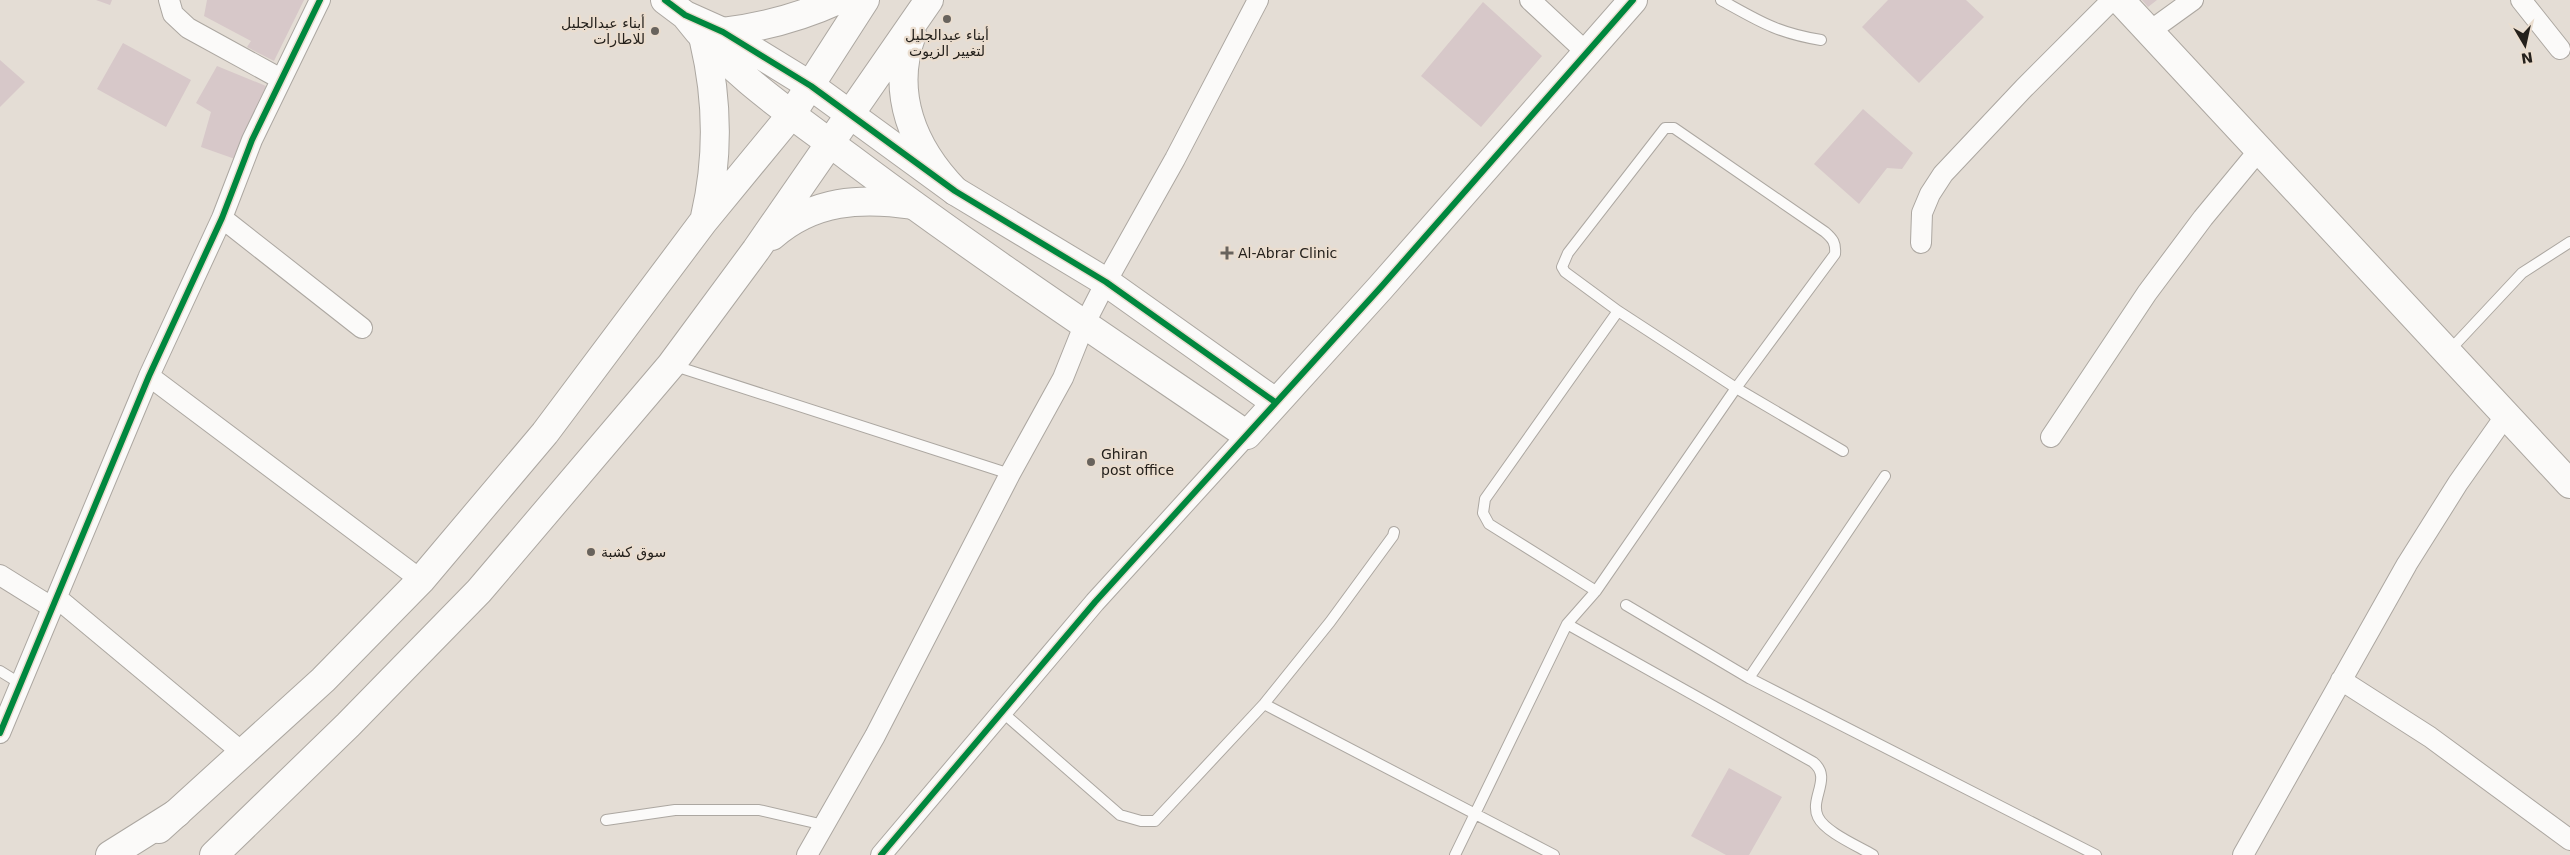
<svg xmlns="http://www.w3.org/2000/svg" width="2570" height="855" viewBox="0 0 2570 855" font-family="'DejaVu Sans','Noto Sans Arabic',sans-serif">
<rect width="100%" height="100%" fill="#e4ddd5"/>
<path fill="#d7c8c9" d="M96,0H112L110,5Z
M207,0H304L274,61L247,47L251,41L204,16Z
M1888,0H1966L1984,17L1919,83L1862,27Z
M2142,0H2157L2148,7Z
M1483,2L1542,56L1481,127L1421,76Z
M123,43L191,80L166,127L97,89Z
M0,60L25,82L0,107Z
M217,66L266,86L235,159L201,147L211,112L196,103Z
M1863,109L1913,153L1902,169L1887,168L1859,204L1814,164Z
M1729,768L1782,797L1749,855H1726L1691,836Z"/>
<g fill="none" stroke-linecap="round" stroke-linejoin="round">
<defs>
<path id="lane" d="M1721,0C1759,21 1777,33 1821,40
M2449,351L2522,273L2570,242
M672,365L1010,474
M1596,591L1489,524L1483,513L1485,499L1618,311
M1626,605L1749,678L1885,476
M1567,624L1813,762C1833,778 1809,798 1818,817C1825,832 1858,846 1873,855
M0,671L21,684
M1749,678L2096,855
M1264,704L1554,855
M1002,712L1120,815L1141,821H1155L1264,704L1330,622L1393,536L1394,532
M606,820L675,810H759L824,825
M1455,855L1567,624L1596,591L1736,388L1835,254C1836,243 1833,239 1825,232L1674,128H1665L1568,253L1562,267L1565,272L1618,311L1736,388L1843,451"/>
<path id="street" d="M169,0L173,14L188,28L281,79
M1530,0L1586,52
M2521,0L2560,49
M2150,31L2193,0
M222,218L362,328
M1921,243L1922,213L1930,194L1943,174L2024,88L2112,0
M149,376L421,580
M2051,437L2147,293L2203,218L2260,149
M0,575L53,608
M57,598L243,753
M2341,680L2430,737L2570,840
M0,733L149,376L222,218L252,140L320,0
M807,855L875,736L1010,474L1063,378L1085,323L1106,282L1175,159L1258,0
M881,855L1095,602L1247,435
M2243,855L2407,564L2458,483L2506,415"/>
<path id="secondary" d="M665,0L685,15L723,32L811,86L955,191L1106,282L1275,402
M2120,0L2570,484
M685,15C729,73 793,115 850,158C979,255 1114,344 1247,435L1381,287L1633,0"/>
<path id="primary" d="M723,32C764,27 801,17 838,0
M912,34C890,93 913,148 955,191
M704,41C718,100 719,157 705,217
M772,236C813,200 861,197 913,205
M159,829L323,680L421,580L545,433L703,222L791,115L865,0
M214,855L348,725L479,591L671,365L756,250L929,0"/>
<path id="highway" d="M110,855L177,813"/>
</defs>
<use href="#lane" stroke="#aca7a1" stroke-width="12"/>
<use href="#street" stroke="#aca7a1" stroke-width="22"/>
<use href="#secondary" stroke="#aca7a1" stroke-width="30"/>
<use href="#primary" stroke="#aca7a1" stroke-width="30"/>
<use href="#highway" stroke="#aca7a1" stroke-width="30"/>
<use href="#lane" stroke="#fbfaf9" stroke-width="10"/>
<use href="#street" stroke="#fbfaf9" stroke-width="20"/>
<use href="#secondary" stroke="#fbfaf9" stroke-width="28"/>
<use href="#primary" stroke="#fbfaf9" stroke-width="28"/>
<use href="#highway" stroke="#fbfaf9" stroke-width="28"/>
<defs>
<path id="cycleway" d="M665,0L685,15L723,32L811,86L955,191L1106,282L1275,402
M0,733L149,376L222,218L252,140L320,0
M881,855L1095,602L1381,287L1633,0"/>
</defs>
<use href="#cycleway" stroke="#eaddcf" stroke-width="9"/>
<use href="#cycleway" stroke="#00873e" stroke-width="6"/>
</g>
<g fill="#68635d" stroke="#eaddcf" stroke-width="2">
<circle cx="947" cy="19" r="5"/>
<circle cx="655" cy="31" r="5"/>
<path d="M1224.5 245.5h5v5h5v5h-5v5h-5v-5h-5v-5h5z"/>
<circle cx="1091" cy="462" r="5"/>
<circle cx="591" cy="552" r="5"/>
</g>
<g text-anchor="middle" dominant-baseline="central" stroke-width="4.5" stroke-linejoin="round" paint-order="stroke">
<g font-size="14" fill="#25211c" stroke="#eaddcf" text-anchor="start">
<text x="645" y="23" text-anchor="end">أبناء عبدالجليل<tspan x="645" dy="16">للاطارات</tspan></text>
<text x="947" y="35" text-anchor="middle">أبناء عبدالجليل<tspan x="947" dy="16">لتغيير الزيوت</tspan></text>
<text x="1238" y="253">Al-Abrar Clinic</text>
<text x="1101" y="454">Ghiran<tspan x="1101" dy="16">post office</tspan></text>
<text x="601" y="552">سوق كشبة</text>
</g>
</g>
<g transform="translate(2525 45) rotate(171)" stroke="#eaddcf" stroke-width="4" paint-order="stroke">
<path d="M0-4L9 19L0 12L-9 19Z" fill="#25211c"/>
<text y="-8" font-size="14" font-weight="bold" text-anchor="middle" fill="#25211c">N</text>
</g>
</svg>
